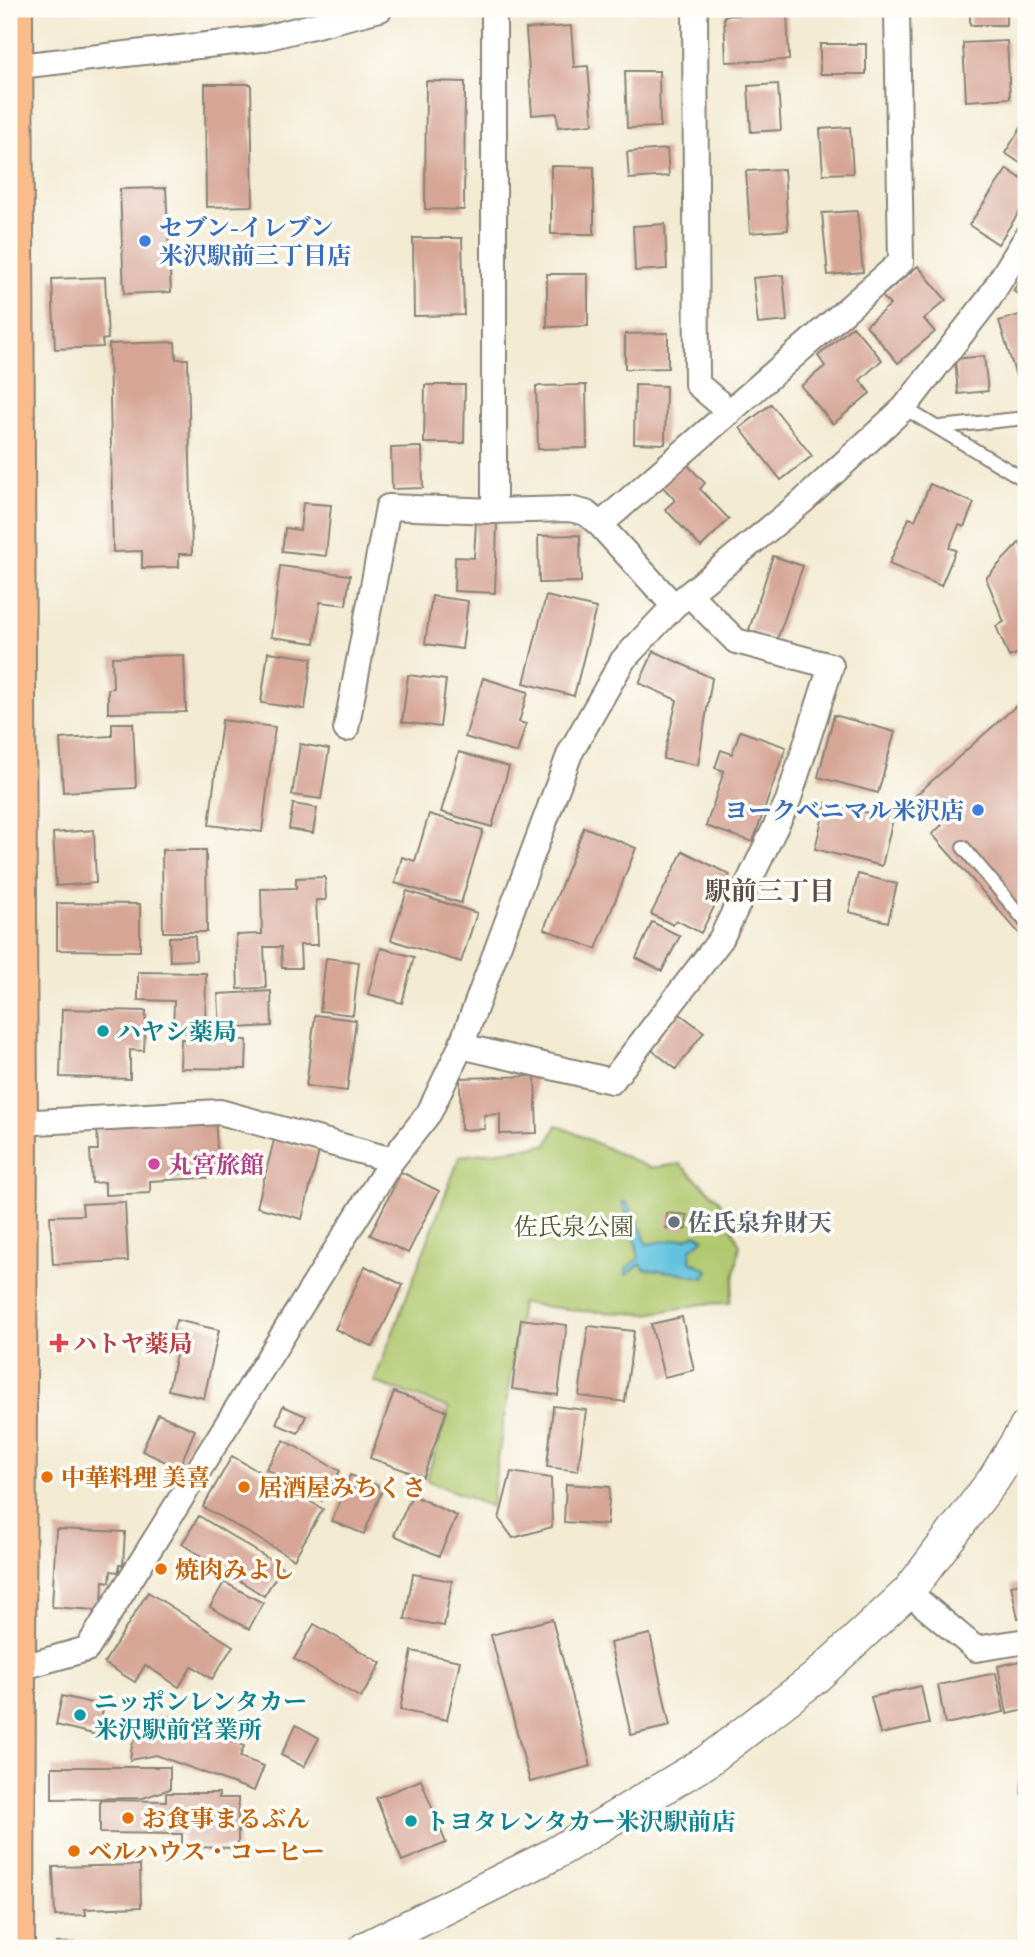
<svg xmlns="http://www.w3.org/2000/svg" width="1035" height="1957" viewBox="0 0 1035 1957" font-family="'Gentium Book Plus','Noto Serif JP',serif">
<rect width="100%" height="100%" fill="#fdfcf7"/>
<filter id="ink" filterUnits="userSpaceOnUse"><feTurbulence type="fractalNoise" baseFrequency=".0143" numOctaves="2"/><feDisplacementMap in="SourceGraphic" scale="14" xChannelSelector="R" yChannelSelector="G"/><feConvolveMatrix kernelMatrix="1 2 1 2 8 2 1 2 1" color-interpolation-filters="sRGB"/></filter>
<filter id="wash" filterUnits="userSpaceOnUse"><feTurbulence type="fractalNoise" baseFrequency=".00686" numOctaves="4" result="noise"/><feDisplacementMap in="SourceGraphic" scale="28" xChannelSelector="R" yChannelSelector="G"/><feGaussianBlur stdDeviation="1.57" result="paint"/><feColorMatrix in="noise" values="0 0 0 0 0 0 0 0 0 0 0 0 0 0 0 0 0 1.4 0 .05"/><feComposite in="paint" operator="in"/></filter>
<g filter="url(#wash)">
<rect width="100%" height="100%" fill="#f3ead2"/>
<path fill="#b0c86e" stroke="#667245" stroke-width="2" d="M557,1125L650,1168L680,1164L719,1200L740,1245L730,1303L702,1304L648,1314L581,1311L521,1303L491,1507L426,1480L449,1408L374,1382L460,1156L547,1145Z"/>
<path fill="#60c2de" stroke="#3e6f7d" stroke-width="2" d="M622,1202L627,1203L643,1232L646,1244L686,1238L696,1234L704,1238L691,1249L690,1261L708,1270L704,1278L681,1273L644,1269L641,1264L626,1275V1269L639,1258L633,1230Z"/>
<g id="blocks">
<path fill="#d6a595" d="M738,9H787L789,60L726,62L724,16L738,15Z
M970,9H1006V25H970Z
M571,26L574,67L588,66L593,124L558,127L557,113L532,115L526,29Z
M1007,41L1010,98L966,101L963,43Z
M820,44H866V74H820Z
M625,71H659L660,127L627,128Z
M426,81L465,82L464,210L425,209Z
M205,84H251L253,206L206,207Z
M778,84L781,130L751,132L748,86Z
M1026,120V167L1005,153Z
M850,127L853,173L823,174L820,129Z
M667,149L669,176L629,179L627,152Z
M551,166L594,167V234H551Z
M784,169L788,230L750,233L746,171Z
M1007,169L1026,182V202L998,244L969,225Z
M166,188L171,292L124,294L120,189Z
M857,211L863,272L828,275L822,213Z
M665,224L667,269L635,271L633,226Z
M413,238H462L464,315L414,316Z
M918,266L946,300L924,319L935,332L898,363L866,325L890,305L882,296Z
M1026,269V298L1013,291Z
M547,274H588V326L547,327Z
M783,275L787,321L758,324L753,278Z
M105,277L108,339L102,340L103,347L55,349L52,279Z
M1026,313V373L1016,376L999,321Z
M853,326L882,360L860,380L870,393L833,424L801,386L825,366L818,356Z
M668,333V368L625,369V334Z
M175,342L176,359H188L192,554H179V567L142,568V551L113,552L109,344Z
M984,356L988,391L958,394L955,359Z
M425,385H465L464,443H424Z
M586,385L587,448L538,449L536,386Z
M635,385L666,386L665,444L634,443Z
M771,404L812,456L781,480L740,428Z
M422,447L423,488L392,489L391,448Z
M685,462L705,483L700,489L729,519L701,547L665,509L675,500L661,485Z
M930,484L974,503L964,527L959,525L949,548L956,550L941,586L889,564L909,518L915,520Z
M303,503L331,505L326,556L282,551L285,528L300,530Z
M476,521H497L495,593L454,591L455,557L474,558Z
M580,535L581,582L539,583L538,536Z
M1020,542L1026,559V650L1009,657L996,626L1004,622L986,578Z
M773,556L803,566L777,640L749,630Z
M280,566L350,575L346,605L320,602L315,643L271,637Z
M432,596L468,601L462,649L425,644Z
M546,596L596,608L574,696L524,683Z
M654,651L712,678L698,765L663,759L677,700L639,683Z
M268,652L312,658L305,709L261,703Z
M184,655L186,712L108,713V689L113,688L112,657Z
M408,675L446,680L440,727L402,722Z
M483,678L528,692L519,722L526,724L517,753L465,737Z
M1026,697V941L932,834L942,825L916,795Z
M834,715L895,732L878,793L818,777Z
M222,720L275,727L262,832L209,825Z
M112,723H133L136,788L63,792L60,739L112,736Z
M740,731L786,747L753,842L706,826L724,771L715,768L721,750L732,754Z
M300,744L329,749L321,799L292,795Z
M459,752L509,767L492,827L441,812Z
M826,803L893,819L882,866L815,849Z
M293,804L317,808L313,833L289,829Z
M429,814L483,830L461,903L395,883L402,857L415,861Z
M584,827L636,848L596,949L544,929Z
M94,830L96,883L56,886L53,833Z
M162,850H206L207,932H163Z
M683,851L730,875L701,933L676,920L673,925L651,914Z
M858,874L897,884L888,922L849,912Z
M325,877L326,900H316L318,945H300L301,968H282L281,947H264L266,988L238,989L236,935L262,934L261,889L296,888V878Z
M407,891L477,913L461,962L391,940Z
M57,903L140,904V951L57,950Z
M652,922L680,936L662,971L636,958Z
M195,936L196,960L170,961L169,937Z
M381,948L414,957L402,1003L368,994Z
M326,958L359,962L353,1015L320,1011Z
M138,972L206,973L205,1033L173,1032L174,1001L138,1000Z
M271,991L272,1026L220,1029L218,994Z
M62,1009L146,1011L144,1051L130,1050V1079L60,1077Z
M680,1014L704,1032L676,1069L652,1050Z
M315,1015L356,1020L347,1091L306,1086Z
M181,1039L247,1040L246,1069L180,1068Z
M535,1076L537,1133L500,1134V1114L484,1115L485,1129L461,1130L460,1078Z
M215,1117L219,1177L150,1181V1193L105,1195V1182L92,1183L90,1150H98L97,1123Z
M274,1140L319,1152L302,1219L257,1207Z
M401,1172L439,1191L408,1253L370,1235Z
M125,1202L128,1261L53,1264L50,1216L83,1215L82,1204Z
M667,1213L687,1215L686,1230L666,1228Z
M365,1266L403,1285L373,1347L335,1329Z
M682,1317L694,1370L664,1377L651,1324Z
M521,1319L567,1325L558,1395L512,1389Z
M176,1320L219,1330L204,1398L168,1390L178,1346L170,1344Z
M588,1326L634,1331L625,1402L579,1396Z
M394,1392L447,1411L423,1477L370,1458Z
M283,1406L306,1416L298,1433L276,1424Z
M553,1406L586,1410L578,1471L547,1467Z
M158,1414L195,1430L179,1468L142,1451Z
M284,1440L340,1471L322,1501L266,1469Z
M232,1456L323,1509L294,1559L203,1507Z
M511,1472L551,1478L552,1527L513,1538L499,1519Z
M350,1475L383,1488L364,1534L332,1521Z
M566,1484L610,1487L607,1525L564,1522Z
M412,1495L457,1516L439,1556L394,1535Z
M199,1516L282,1567L264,1596L182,1544Z
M56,1529L125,1532L123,1565H119V1572L111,1571L110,1582L103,1581L102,1603L96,1610L52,1607Z
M413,1574L452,1581L444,1626L405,1619Z
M224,1582L263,1603L249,1629L210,1607Z
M1026,1582V1616L1018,1618L1011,1585Z
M148,1592L233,1646L212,1679L192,1666L179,1687L145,1665L135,1682L104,1663Z
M552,1619L591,1766L530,1782L491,1635Z
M314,1624L381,1663L361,1698L294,1659Z
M650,1634L670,1726L631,1735L610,1643Z
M412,1651L460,1661L447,1720L400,1710Z
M1026,1660V1710L1007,1714L998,1666Z
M996,1673L1004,1712L945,1724L938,1685Z
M921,1686L929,1724L880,1734L871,1697Z
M62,1696L104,1706L97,1735L56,1725Z
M164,1715L244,1746L240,1757L264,1766L254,1791L156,1755L130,1760L132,1745L139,1734L152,1728H159Z
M296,1725L319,1738L304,1767L281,1755Z
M1026,1754V1800L1021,1794L1023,1762Z
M52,1767H170V1789L143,1798L52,1799Z
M421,1780L446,1843L402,1861L376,1798Z
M166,1793H219V1798H238V1848L187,1847L186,1844H182V1834L100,1833V1800L166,1801Z
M140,1865L141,1907L85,1909L86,1915L55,1916L53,1867Z
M94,1942L101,1948H56V1943Z"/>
</g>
</g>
<g filter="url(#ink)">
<use href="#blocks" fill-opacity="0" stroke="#888377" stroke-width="2"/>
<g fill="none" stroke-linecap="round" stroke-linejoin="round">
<defs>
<path id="service" d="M904,408L1020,477
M940,427L1026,418
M963,847L1026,922"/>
<path id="minor" d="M494,9V511
M695,9L697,384L730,412
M9,67L261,39L380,9
M600,525L674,606
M346,729L388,507L494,511L570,509L586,513L600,525L901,262L897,9
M461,1046L612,1081L721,939L788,801L831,666L736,641L689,594
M18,1123L220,1112L392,1160
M908,1592L976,1649L1026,1641
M16,1669L87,1649L392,1160L429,1113L461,1046L570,753L623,660L674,606L802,502L904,408L988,300L1026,238"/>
<path id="tertiary" d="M365,1948L552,1855L706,1762L815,1678L908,1592L994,1479L1026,1427"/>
<path id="primary" d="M13,9L18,1123L15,1948"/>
</defs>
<use href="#service" stroke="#888377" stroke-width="16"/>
<use href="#minor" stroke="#888377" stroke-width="28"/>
<use href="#tertiary" stroke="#888377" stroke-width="35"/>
<use href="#primary" stroke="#888377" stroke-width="42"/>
<use href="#service" stroke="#fff" stroke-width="12"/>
<use href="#minor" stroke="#fff" stroke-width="24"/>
<use href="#tertiary" stroke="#fff" stroke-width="32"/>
<use href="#primary" stroke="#f9bc8a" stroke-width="38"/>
</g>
</g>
<g fill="#3f7fe0" stroke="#fdfcf7" stroke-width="2.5">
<circle cx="145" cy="241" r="7"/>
<circle cx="978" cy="810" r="7"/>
</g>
<g fill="#0f9aa8" stroke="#fdfcf7" stroke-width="2.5">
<circle cx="103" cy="1031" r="7"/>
<circle cx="80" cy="1715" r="7"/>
<circle cx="411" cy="1821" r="7"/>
</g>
<circle fill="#d1479c" stroke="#fdfcf7" stroke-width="2.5" cx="154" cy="1164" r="7"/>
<circle fill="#6b7280" stroke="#fdfcf7" stroke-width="2.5" cx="674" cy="1222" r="7"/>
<path fill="#e0444e" stroke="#fdfcf7" stroke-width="2.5" d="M55.5 1332.5h7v7h7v7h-7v7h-7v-7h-7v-7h7z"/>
<g fill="#e8710a" stroke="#fdfcf7" stroke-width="2.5">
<circle cx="47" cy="1477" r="7"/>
<circle cx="244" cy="1487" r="7"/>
<circle cx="161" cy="1569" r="7"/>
<circle cx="128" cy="1818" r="7"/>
<circle cx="74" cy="1851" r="7"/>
</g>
<g text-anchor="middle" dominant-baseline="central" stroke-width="7" stroke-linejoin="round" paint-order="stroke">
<g font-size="24" font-weight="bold" fill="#366cbe" stroke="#fdfcf7" text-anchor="start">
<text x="159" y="227">セブン-イレブン<tspan x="159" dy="28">米沢駅前三丁目店</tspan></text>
<text x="964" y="810" text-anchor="end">ヨークベニマル米沢店</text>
</g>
<g font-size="24" font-weight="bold" fill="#0d838f" stroke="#fdfcf7" text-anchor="start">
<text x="117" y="1031">ハヤシ薬局</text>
<text x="94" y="1701">ニッポンレンタカー<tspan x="94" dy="28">米沢駅前営業所</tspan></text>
<text x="425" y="1821">トヨタレンタカー米沢駅前店</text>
</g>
<g font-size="24" font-weight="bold" fill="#b23c85" stroke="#fdfcf7" text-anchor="start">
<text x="168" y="1164">丸宮旅館</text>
</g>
<g font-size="24" font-weight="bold" fill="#5b616d" stroke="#fdfcf7" text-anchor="start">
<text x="688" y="1222">佐氏泉弁財天</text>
</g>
<g font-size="24" fill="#505839" stroke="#fdfcf7">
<text x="574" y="1226">佐氏泉公園</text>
</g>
<g font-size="24" font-weight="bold" fill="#be3a42" stroke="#fdfcf7" text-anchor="start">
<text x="73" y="1343">ハトヤ薬局</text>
</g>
<g font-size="24" font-weight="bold" fill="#c56008" stroke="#fdfcf7" text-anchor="start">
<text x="61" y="1477">中華料理 美喜</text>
<text x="258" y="1487">居酒屋みちくさ</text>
<text x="175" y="1569">焼肉みよし</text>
<text x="142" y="1818">お食事まるぶん</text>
<text x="88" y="1851">ベルハウス・コーヒー</text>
</g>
<g font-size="26" font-weight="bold" fill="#5d4c46" stroke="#fdfcf7">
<text x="770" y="890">駅前三丁目</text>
</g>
</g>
<rect width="1035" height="1957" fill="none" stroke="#fdfcf7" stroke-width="35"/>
</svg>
